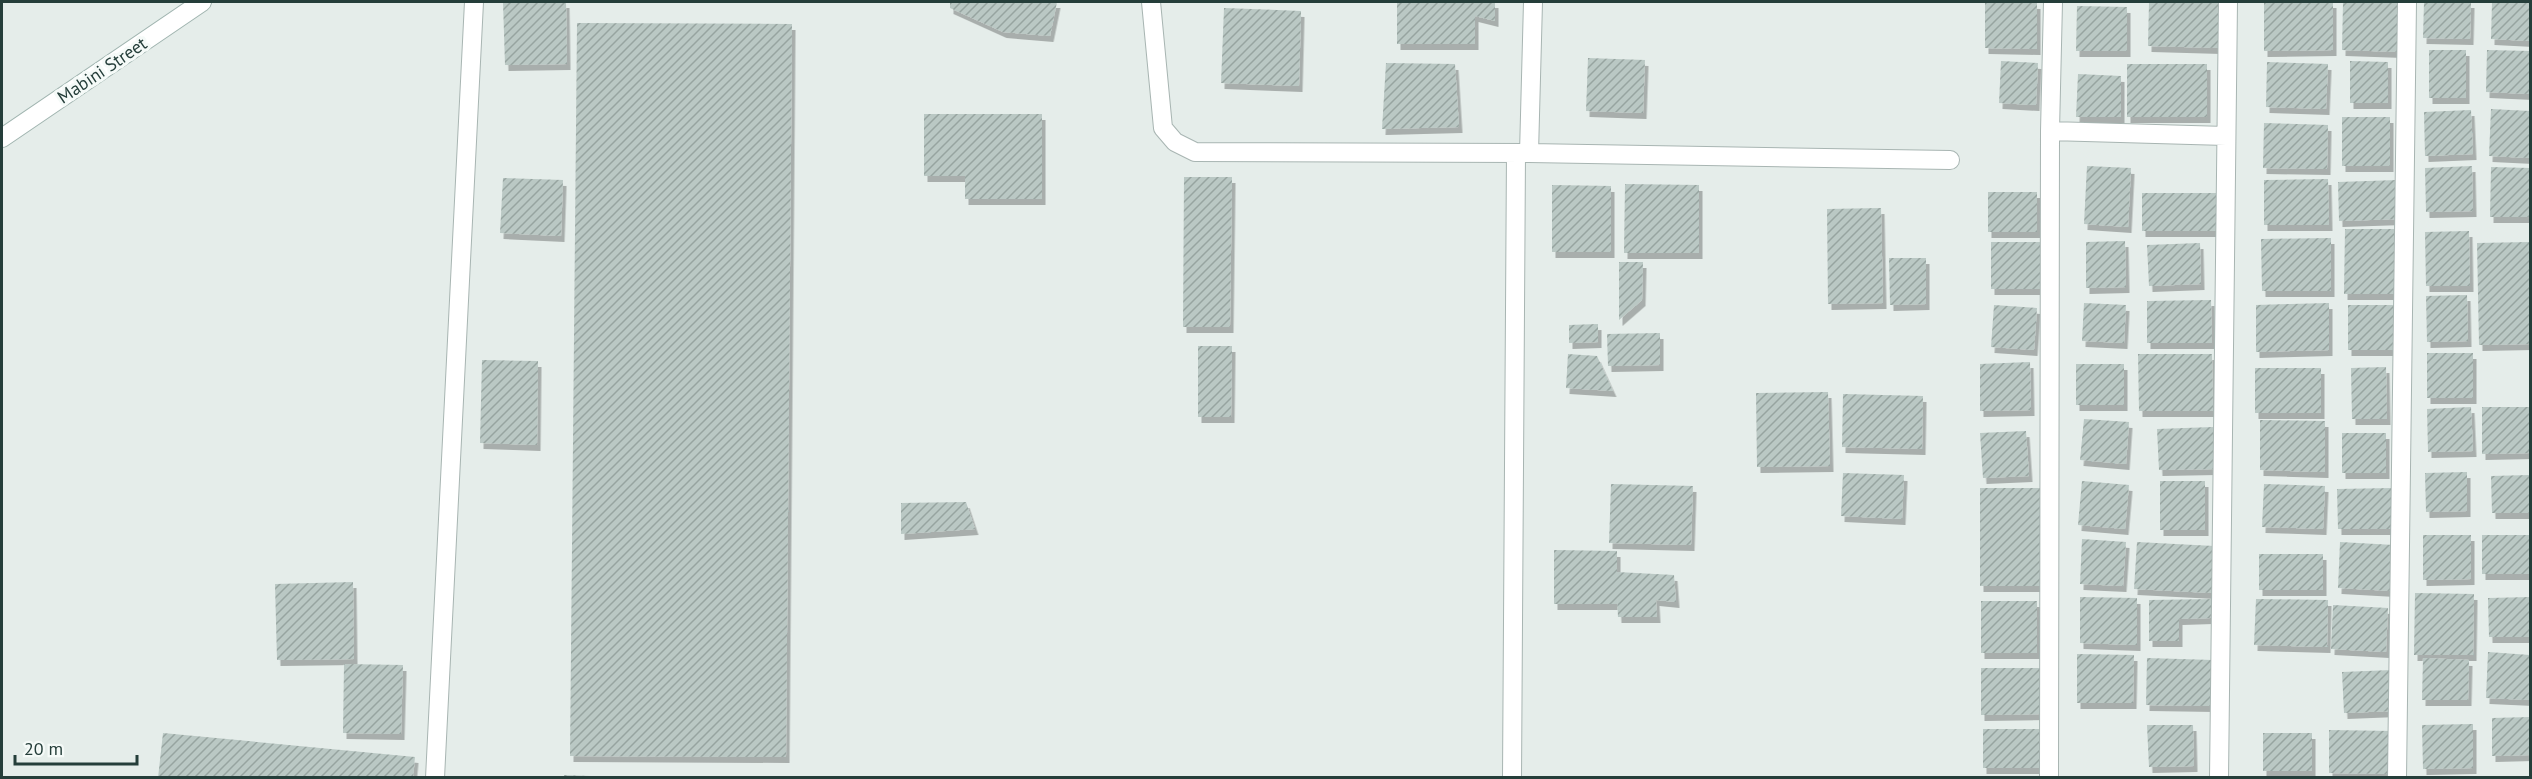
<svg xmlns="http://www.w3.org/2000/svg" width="2532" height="779" viewBox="0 0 2532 779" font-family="'PT Sans',sans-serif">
<defs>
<pattern id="building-hatch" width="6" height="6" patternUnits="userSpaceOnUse" patternTransform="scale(1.5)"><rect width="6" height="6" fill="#bac8c4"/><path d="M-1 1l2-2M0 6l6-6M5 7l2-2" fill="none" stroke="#97a4a0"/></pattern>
<filter id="shadow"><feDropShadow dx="3.5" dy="6" stdDeviation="0" flood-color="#0004"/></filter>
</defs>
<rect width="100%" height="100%" fill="#e5edea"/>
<path fill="url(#building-hatch)" filter="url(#shadow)" d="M503,2H566L567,64L505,65Z
M950,2H1057L1050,36L1003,32L950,8Z
M1397,2H1495V21L1475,16V44H1397Z
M1985,2L2037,3V49L1985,48Z
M2149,2H2219L2218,48L2148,46Z
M2264,2H2333V50L2264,51Z
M2343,2H2402L2400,52L2342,50Z
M2424,2H2471L2470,39L2423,38Z
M2492,2H2530V41L2491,39Z
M2077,6L2127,7V51H2076Z
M1224,8L1301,11L1299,86L1221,83Z
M577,23L792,24L786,757L570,756Z
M2429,50H2466V98H2429Z
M2487,50L2530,51V94L2486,92Z
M1588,58L1645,60L1643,113L1586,111Z
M2001,61L2038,63L2036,105L1999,103Z
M2350,61L2388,62V103H2350Z
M2267,62L2328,64L2326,109L2266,107Z
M1386,63L1455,64L1459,127L1382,129Z
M2127,64H2207V117H2127Z
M2078,74L2121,76V117H2076Z
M2491,109L2530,111V158L2489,156Z
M2471,110L2473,154L2425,156L2424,112Z
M924,114H1042V199H965V176H924Z
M2342,117H2390V166H2342Z
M2264,123L2328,125L2327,169L2263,168Z
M2087,166L2131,168L2128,227L2084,224Z
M2472,166L2473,211L2426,212L2425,168Z
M2491,167L2530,168V217H2490Z
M1184,177H1232L1230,327H1183Z
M503,178L563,180L561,236L500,233Z
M2328,179L2329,225H2264V180Z
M2398,180L2400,219L2339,221L2338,182Z
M1625,184L1699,185V253H1624Z
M1552,185L1611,186V252H1552Z
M1988,192H2037V232H1988Z
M2142,193H2218V231H2142Z
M1881,208L1883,303L1828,304L1827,209Z
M2345,229H2395L2394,294H2344Z
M2469,231L2470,286H2426L2425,232Z
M2331,238V291H2262L2261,239Z
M2125,241L2126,287L2086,288V242Z
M1991,242H2043V289H1991Z
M2530,242V344L2479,345L2477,243Z
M2200,243L2201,284L2149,286L2147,245Z
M1889,258H1926V304L1890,305Z
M1619,262H1643L1642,300L1619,320Z
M2467,295L2468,341L2427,342L2426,296Z
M2211,300L2212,343H2147V301Z
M2084,303L2126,305L2124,343L2082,341Z
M2329,303V350L2256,352V305Z
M1994,305L2037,308L2034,350L1991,347Z
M2348,305H2394V350H2348Z
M1598,324V342L1569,343V325Z
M1660,333V365L1608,366L1607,334Z
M1198,346H1232L1231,417H1198Z
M2427,353H2473V398H2427Z
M1568,354L1597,356L1613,391L1566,388Z
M2138,354H2212L2213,411H2139Z
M482,360L538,361L537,445L480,443Z
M2030,362L2031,410L1980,411V364Z
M2076,364H2124V405H2076Z
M2386,367L2387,419H2352L2351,368Z
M2255,368H2321V413H2255Z
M1828,392L1830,466L1757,467L1756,393Z
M1843,394L1923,396L1922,449L1842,447Z
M2471,407L2473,451L2428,452L2427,409Z
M2482,407H2530V453L2482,454Z
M2084,419L2129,422L2126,464L2080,460Z
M2260,420L2325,421V472L2260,470Z
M2213,427L2214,469L2159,470L2157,429Z
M2026,431L2029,476L1983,478L1980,433Z
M2342,433H2386V473H2342Z
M2467,472V511L2426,512L2425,473Z
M1843,473L1904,475L1902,519L1841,516Z
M2530,475V513H2492L2491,476Z
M2082,481L2129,485L2125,529L2078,525Z
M2160,481H2205V530H2160Z
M1611,484L1693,486L1691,545L1609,543Z
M2264,484L2325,486L2323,529L2262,527Z
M1980,488H2043V586H1980Z
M2393,488L2394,529H2338L2337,489Z
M966,502L975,529L901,534V503Z
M2423,535H2471V579L2423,580Z
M2482,535H2530V574H2482Z
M2082,539L2126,542L2123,586L2080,584Z
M2137,542L2214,546L2212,593L2134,589Z
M2340,542L2394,545L2392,591L2338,588Z
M1554,550L1617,551V572L1674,575L1676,602L1656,600L1657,617H1618L1617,596V604H1554Z
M2259,554H2323V590H2259Z
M353,582L354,659L277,660L275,584Z
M2415,593L2474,594L2473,655H2414Z
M2080,597L2137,598V645L2080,643Z
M2530,597V637H2489L2488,598Z
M2216,599L2210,618L2179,619V641H2149V600Z
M2256,599L2328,600L2327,647L2254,645Z
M1981,601H2037V653H1981Z
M2333,605L2388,608L2386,652L2331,649Z
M2488,652L2530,655V700L2486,698Z
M2077,654L2134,655L2133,703H2077Z
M2147,658L2213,660L2212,706L2146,705Z
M2423,658L2469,660L2468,700H2422Z
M344,664L403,665L401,734L343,733Z
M1981,668H2049V714L1981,715Z
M2392,670L2394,711L2344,713L2342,672Z
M2530,717V755L2492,756V718Z
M2473,724V768L2423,769L2422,725Z
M2147,725H2193L2194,766L2149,767Z
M1983,729H2043V768H1983Z
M2329,730L2393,731L2392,774L2329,773Z
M163,733L415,757L413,778H158Z
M2263,733H2312V771H2263Z
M564,775L591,776V778H564Z"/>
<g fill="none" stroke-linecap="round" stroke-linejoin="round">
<defs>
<path id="service" d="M435,778L474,2"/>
<path id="minor" d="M1151,2L1163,128L1175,142L1195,152L1529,153L1950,160
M2050,131L2226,136
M1529,153L1533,2
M1512,778L1516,153
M2049,778L2050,131L2053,2
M2219,778L2228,2
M2397,778L2407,2"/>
<path id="secondary" d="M2,138L202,2"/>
</defs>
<use href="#service" stroke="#a8b5b2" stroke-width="20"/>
<use href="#minor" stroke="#a8b5b2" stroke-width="20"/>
<use href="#secondary" stroke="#a1b5b0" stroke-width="20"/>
<use href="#service" stroke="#fff" stroke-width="18"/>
<use href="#minor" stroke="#fff" stroke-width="18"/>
<use href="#secondary" stroke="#fff" stroke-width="18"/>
</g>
<g text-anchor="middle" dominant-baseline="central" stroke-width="6" stroke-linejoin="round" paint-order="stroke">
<g font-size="18" fill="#253e3a" stroke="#f5faf8">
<text transform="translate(102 70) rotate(-34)">Mabini Street</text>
</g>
</g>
<rect width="2532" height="779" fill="none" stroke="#253e3a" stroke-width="6"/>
<path d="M15 755v9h122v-9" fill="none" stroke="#253e3a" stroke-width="3"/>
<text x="24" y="755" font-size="18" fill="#253e3a" stroke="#f5faf8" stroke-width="4.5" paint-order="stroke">20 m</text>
</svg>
